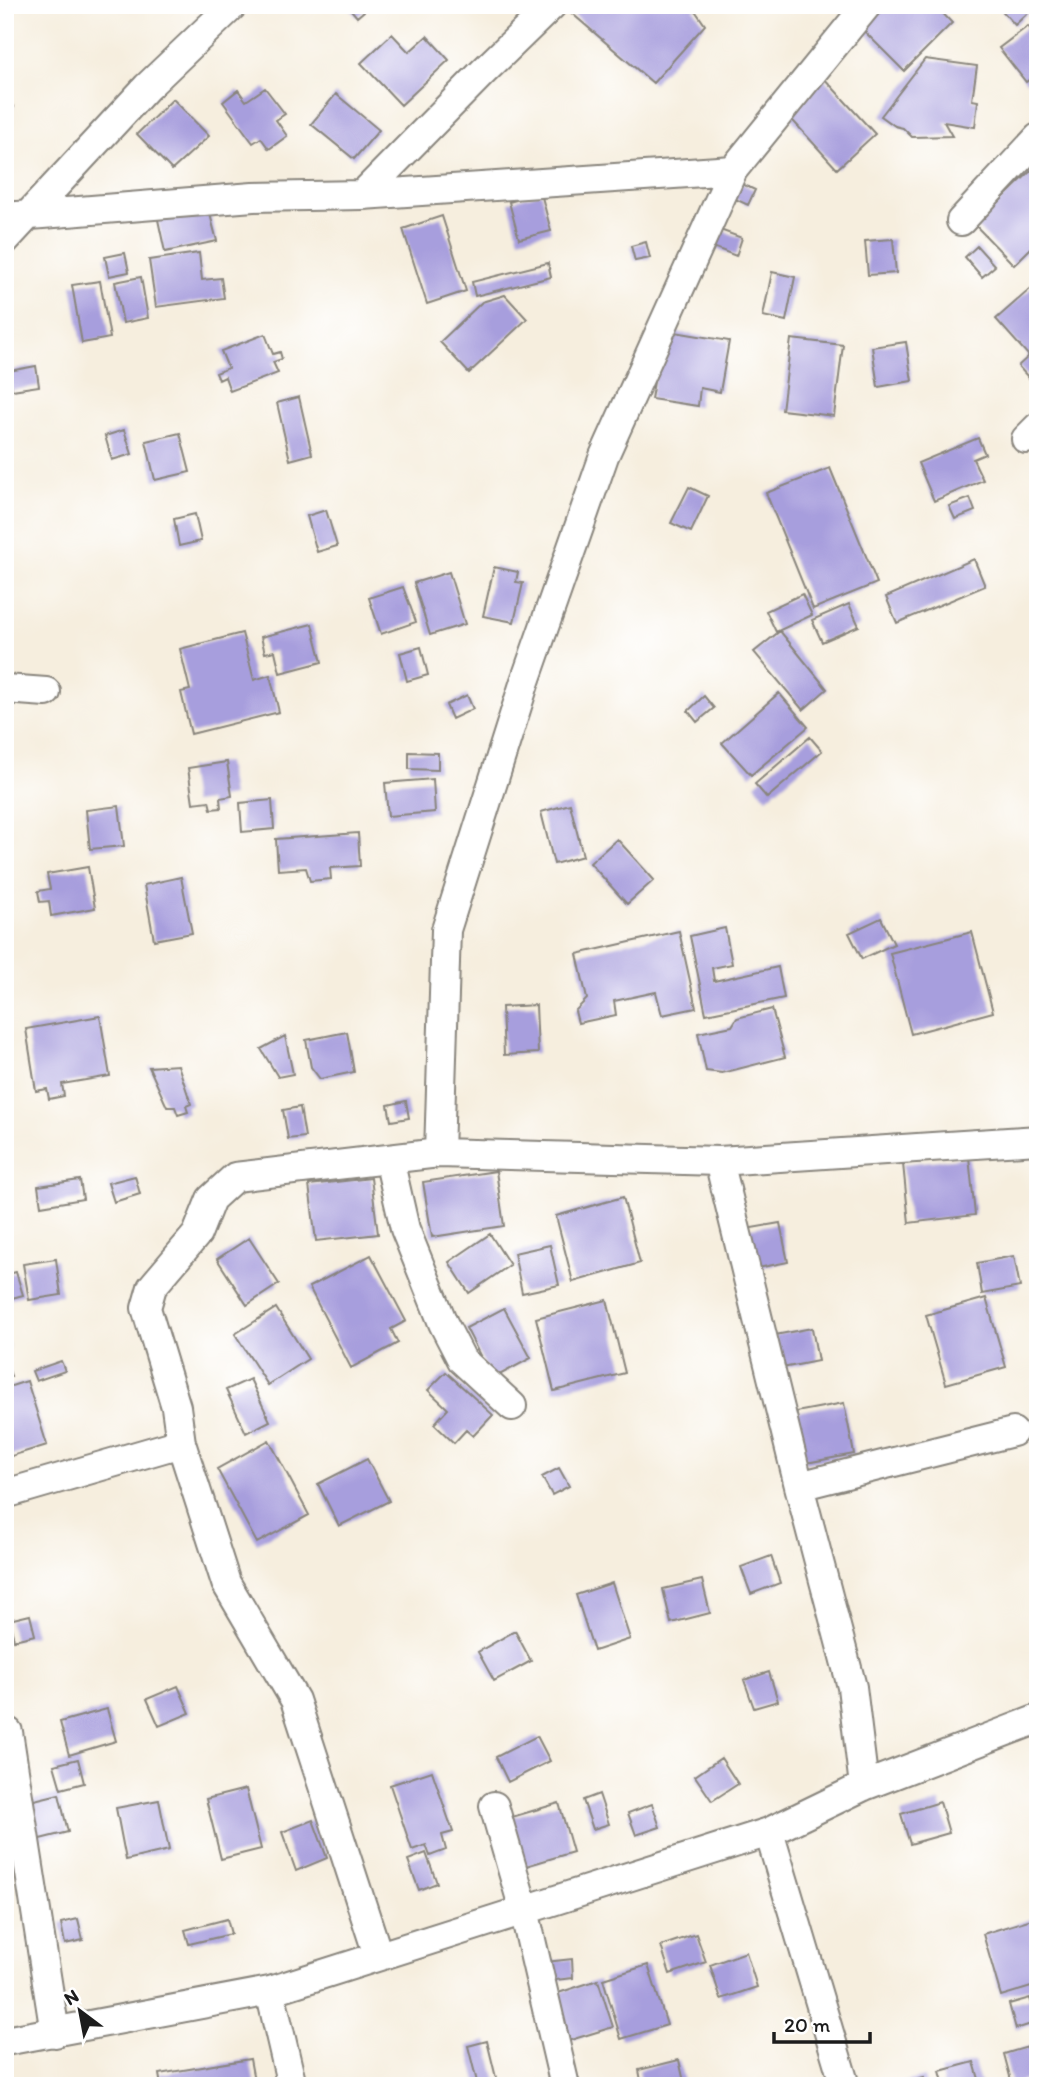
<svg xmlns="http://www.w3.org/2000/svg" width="1043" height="2091" viewBox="0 0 1043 2091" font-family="Itim,sans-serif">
<rect width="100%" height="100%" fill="#fff"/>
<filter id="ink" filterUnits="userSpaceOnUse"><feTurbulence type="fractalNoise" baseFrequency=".0143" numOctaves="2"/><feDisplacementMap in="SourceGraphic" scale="14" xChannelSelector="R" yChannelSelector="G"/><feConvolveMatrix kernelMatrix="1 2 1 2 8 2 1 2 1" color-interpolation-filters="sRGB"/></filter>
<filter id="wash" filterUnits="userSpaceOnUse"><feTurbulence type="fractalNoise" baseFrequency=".00686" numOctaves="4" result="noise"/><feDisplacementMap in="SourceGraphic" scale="28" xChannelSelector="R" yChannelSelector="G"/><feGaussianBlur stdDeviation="1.57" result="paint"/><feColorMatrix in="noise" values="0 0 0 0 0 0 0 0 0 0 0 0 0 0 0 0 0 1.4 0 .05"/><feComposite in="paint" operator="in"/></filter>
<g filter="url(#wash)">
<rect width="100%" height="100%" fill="#f6eede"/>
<g id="blocks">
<path fill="#a79edd" d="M347,5H371L357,17Z
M572,5H700L694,9L705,25L653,83L568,10Z
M880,5H935L952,23L904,71L859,26Z
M997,5H1032L1034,7L1015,25Z
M1028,26L1038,38V73L1026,82L999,48Z
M392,34L409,52L427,36L449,60L401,105L361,63Z
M925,59L977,66L972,100L978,101L975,127L944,122L952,136L912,137L903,128L895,126L881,116Z
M822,76L875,134L837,169L784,111Z
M265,88L285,114L276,120L287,136L269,149L261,138L253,143L223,102L238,90L246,101Z
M336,94L379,130L354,159L311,124Z
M5,97L14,107L5,115Z
M173,99L209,136L172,170L137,134Z
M1038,164V241L1014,265L975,225Z
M740,183L755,190L748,205L733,198Z
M541,193L551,231L519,239L509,202Z
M210,214L217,241L165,252L157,215Z
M442,216L466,291L427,304L403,229Z
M712,227L742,238L736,256L705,244Z
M893,239L896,273L868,275L865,241Z
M646,242L650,258L635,261L631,246Z
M977,246L995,266L982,277L965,257Z
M125,253L129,272L109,276L105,257Z
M199,253L202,280L221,278L224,298L156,307L149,260Z
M548,263L551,277L475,296L472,282Z
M772,272L795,277L786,321L763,316Z
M141,277L148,318L123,323L115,282Z
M100,281L110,338L82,343L72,285Z
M1037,283L1038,284V388L1018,366L1029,356L996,319Z
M505,295L527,319L469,373L440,342L482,302Z
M663,330L729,341L720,392L700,388L698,406L651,399Z
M265,334L273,354L280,352L282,359L273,362L278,373L230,391L225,377L219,380L216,373L228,368L221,351Z
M791,339L843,345L834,416L782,410Z
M906,342L912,381L878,387L872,347Z
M36,366L39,386L12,390L9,371Z
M299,397L312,454L290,460L277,403Z
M124,430L132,454L112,460L105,436Z
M180,433L190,472L155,480L146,441Z
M978,438L985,454L973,459L983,480L934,501L918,463Z
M830,468L877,583L813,609L766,493Z
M689,487L708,496L691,532L671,523Z
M970,498L975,511L955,519L949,506Z
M326,510L337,546L317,552L307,516Z
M195,514L201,541L179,546L174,519Z
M974,559L985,586L897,623L886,597Z
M494,567L518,572L516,582L523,583L514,622L483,616Z
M449,572L465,624L430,635L414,583Z
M403,587L416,622L381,634L369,598Z
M802,594L812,615L776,632L766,611Z
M849,604L859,626L822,642L812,620Z
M312,624L322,662L280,673L275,651L265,653L261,637Z
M780,631L827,689L803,710L754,652Z
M242,633L254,680L270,675L279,712L191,734L181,692L190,690L180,649Z
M421,647L428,675L407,681L400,653Z
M779,693L808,727L751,775L722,743Z
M467,695L473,709L452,719L446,705Z
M704,696L714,708L697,722L688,711Z
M810,737L822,751L767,798L755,784Z
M409,752L438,753V770L409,769Z
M227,762L232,796L220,798L221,808L211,809L209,801L193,803L188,768Z
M433,779L435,812L388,816L385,783Z
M272,800L274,829L242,832L240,803Z
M570,804L583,856L554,864L541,812Z
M119,806L124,846L90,849L86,810Z
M358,833L360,866L330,868L331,879L310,881L306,868L278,870L276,839Z
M617,839L654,880L627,904L590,863Z
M88,867L95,908L51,916L49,901L40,902L38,891L50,889L47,874Z
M181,877L192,933L154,940L144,885Z
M881,918L894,944L862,959L849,933Z
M725,928L732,964L712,968L714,981L778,967L784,998L706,1014L690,936Z
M679,931L696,1008L662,1015L656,992L614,1001L616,1015L578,1023L575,1011L587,999L577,954Z
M972,932L993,1012L911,1034L890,953Z
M536,1005L538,1053L504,1055L502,1007Z
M772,1009L785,1057L722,1073L706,1071L698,1033L732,1026L737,1018Z
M100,1016L110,1076L62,1084L64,1096L49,1099L47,1089L36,1091L26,1029Z
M347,1032L354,1072L320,1079L311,1067L306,1040Z
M285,1036L293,1074L278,1077L261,1049Z
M178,1065L191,1104L186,1106L188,1112L178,1115L175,1107H167L149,1067Z
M406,1101L409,1118L391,1121L388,1105Z
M300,1107L305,1137L288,1139L283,1110Z
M969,1157L975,1215L909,1223L903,1164Z
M496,1171L504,1226L432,1237L423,1182Z
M135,1176L140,1194L114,1202L108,1183Z
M371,1178L378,1234L316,1241L309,1185Z
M80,1180L83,1199L41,1206L38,1186Z
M623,1197L640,1263L573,1282L556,1216Z
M780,1223L788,1262L748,1270L740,1230Z
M490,1234L510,1265L469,1293L449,1262Z
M249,1238L279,1284L247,1305L217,1259Z
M550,1245L559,1285L522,1293L514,1253Z
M371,1255L406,1321L391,1329L398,1343L351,1368L309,1287Z
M1014,1256L1020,1287L982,1294L977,1263Z
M56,1259L61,1295L29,1300L23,1264Z
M16,1272L23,1295L5,1300V1275Z
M986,1298L1006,1367L946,1384L926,1315Z
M607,1300L625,1373L554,1391L536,1318Z
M276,1308L308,1359L268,1385L235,1334Z
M504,1308L531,1358L492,1379L466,1328Z
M812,1328L818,1361L782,1368L775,1335Z
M5,1332L10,1347L5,1349Z
M5,1360L11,1376L5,1377Z
M61,1361L65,1371L36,1381L32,1371Z
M446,1372L493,1415L473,1436L466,1430L454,1443L434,1424L448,1409L428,1390Z
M250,1379L270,1421L246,1433L226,1390Z
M27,1381L47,1445L5,1458V1388Z
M844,1403L854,1454L806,1463L796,1412Z
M269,1440L309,1515L257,1543L217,1469Z
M367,1459L389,1501L339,1526L318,1484Z
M559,1468L569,1486L552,1495L542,1477Z
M771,1556L780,1583L751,1594L741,1567Z
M702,1580L710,1613L671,1623L663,1589Z
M612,1583L630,1639L594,1651L576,1595Z
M30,1615L35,1635L14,1640L9,1620Z
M515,1631L531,1661L494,1681L478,1652Z
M769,1672L778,1701L754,1708L744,1680Z
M178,1686L190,1713L159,1726L147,1699Z
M107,1709L116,1741L69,1755L60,1722Z
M537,1736L550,1761L508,1782L496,1757Z
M721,1758L738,1784L712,1801L695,1776Z
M78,1759L84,1783L61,1789L54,1765Z
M432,1771L453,1832L442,1835L446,1850L430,1856L426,1845L412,1850L390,1785Z
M1038,1774V1790H1037L1032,1776Z
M246,1789L261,1849L221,1859L206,1799Z
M59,1794L68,1832L36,1840L26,1802Z
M599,1794L609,1824L593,1829L583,1800Z
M159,1800L169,1850L126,1860L116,1808Z
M940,1802L949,1833L910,1844L901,1814Z
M559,1803L573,1852L516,1869L502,1820Z
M652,1804L660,1827L636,1835L628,1813Z
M313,1820L327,1858L296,1871L282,1832Z
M426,1853L437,1883L419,1890L408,1860Z
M1038,1917V1985L1001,1996L983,1934Z
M78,1919L83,1940L65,1944L61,1923Z
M227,1919L231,1934L189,1944L185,1930Z
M696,1934L706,1962L670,1974L661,1946Z
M746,1952L757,1987L721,1999L710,1965Z
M572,1959L573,1978L547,1981L546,1962Z
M648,1965L667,2025L621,2039L603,1979Z
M598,1980L613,2027L561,2043L546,1997Z
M1030,1998L1037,2022L1016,2029L1009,2004Z
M487,2041L498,2086H478L468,2046Z
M1038,2044V2077L1012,2084L1004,2054Z
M250,2059L255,2086H161L159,2074Z
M679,2060L685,2086H642L639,2070Z
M974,2062L981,2086H944L940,2071Z
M924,2077L926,2086H894V2085Z
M823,2081L825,2086H808V2085Z"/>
</g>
</g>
<g filter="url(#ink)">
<use href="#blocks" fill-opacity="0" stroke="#89857d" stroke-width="2"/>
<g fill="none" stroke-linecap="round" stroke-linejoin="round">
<defs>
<path id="street" d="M362,195L733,170L867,5
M5,217L253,197L362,195L483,72L552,5
M961,221L1038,138
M5,240L147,87L233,5
M1026,439L1038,427
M5,689L46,692
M439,1153L446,930L524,684L604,456L733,170
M389,1159L405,1229L443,1323L462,1360L512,1406
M719,1161L799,1486L852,1687L864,1786
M799,1486L1013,1432
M5,1494L181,1443
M8,1732L55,2033
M494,1806L524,1910L565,2086
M769,1832L845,2086
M378,1955L295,1700L226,1583L181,1443L176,1407L146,1308L152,1287L197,1234L211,1199L235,1177L439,1153L719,1161L1038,1140
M270,1991L292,2086
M5,2041L270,1991L769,1832L864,1786L1038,1719"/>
</defs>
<use href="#street" stroke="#89857d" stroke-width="32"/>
<use href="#street" stroke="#fff" stroke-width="28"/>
</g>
</g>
<rect width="1043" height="2091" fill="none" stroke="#fff" stroke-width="28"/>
<g transform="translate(80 2011) rotate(328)" stroke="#ffffff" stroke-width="5" paint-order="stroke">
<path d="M0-5L12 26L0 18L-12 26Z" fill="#1c1c1c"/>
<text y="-10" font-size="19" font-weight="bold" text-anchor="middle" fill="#1c1c1c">N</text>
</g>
<path d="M774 2032v10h96v-10" fill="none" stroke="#1c1c1c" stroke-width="3.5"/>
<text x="784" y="2032" font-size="21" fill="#1c1c1c" stroke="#ffffff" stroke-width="5" paint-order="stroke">20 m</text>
</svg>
